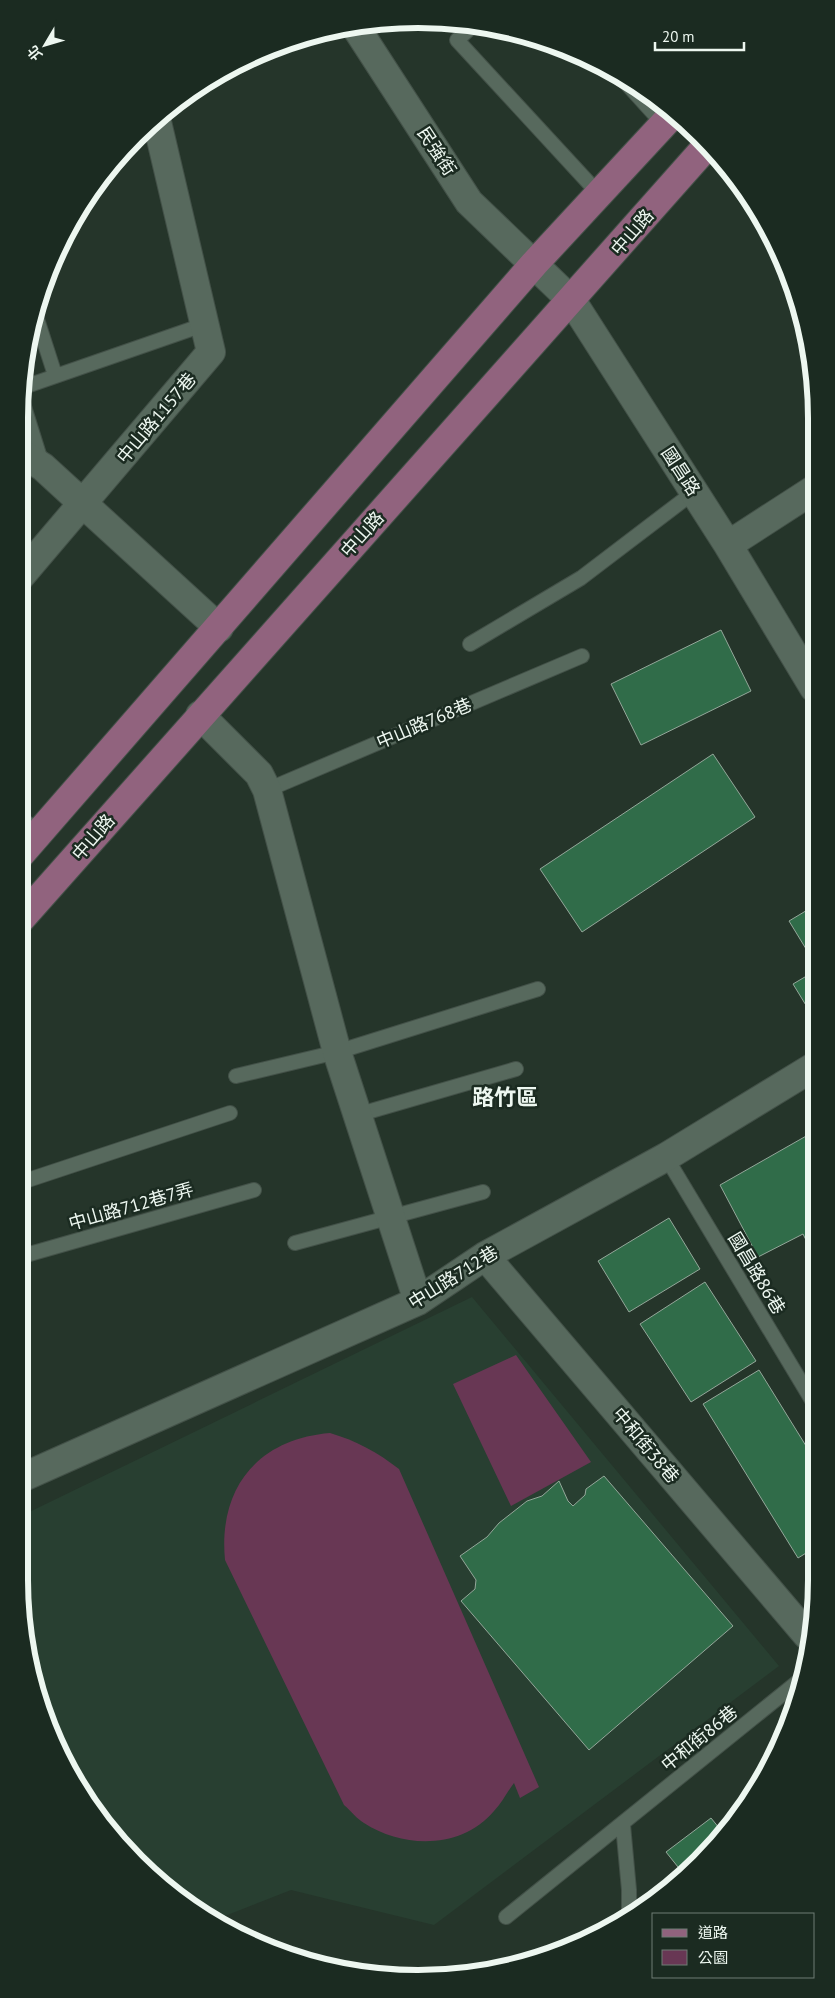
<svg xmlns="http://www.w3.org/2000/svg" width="835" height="1998" viewBox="0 0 835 1998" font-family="'PT Sans','Noto Sans TC',sans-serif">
<rect width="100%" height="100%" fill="#25352a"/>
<path fill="#283f31" d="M472,1297L779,1666L434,1925L291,1890L212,1921L118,1843L72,1780L40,1709L19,1580V1517Z"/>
<path fill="#683754" d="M516,1355L591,1462L511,1506L453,1384Z
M330,1433C357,1441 377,1452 399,1469L539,1787L520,1798L514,1783C507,1792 502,1803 494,1811C462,1849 404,1849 364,1823C357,1819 351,1811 344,1805L225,1560C218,1488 258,1439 330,1433Z"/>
<path fill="#306c49" stroke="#94a79a" d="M721,630L751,691L641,745L611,684Z
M713,754L755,817L582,932L540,869Z
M814,906V962L789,921Z
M815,971V1020L793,984Z
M815,1131V1258L803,1234L758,1257L720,1185Z
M669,1218L700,1269L629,1312L598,1261Z
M705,1282L756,1361L691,1402L640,1324Z
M759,1370L816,1462V1547L798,1558L703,1404Z
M604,1476L733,1626L589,1750L461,1601L475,1589L476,1580L460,1556L487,1537L499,1523L527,1501L542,1496L559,1481L568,1501L573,1506L585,1495L586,1489Z
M711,1818L724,1834L717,1843L682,1872L666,1852Z"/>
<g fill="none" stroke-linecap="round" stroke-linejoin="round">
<defs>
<path id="service" d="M475,24L457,40L599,194
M626,83L664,125
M36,316L55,375
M24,387L203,325
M22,400L42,464
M470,644L581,578L694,492
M267,790L582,656
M236,1076L337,1052L538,989
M357,1115L516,1069
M666,1157L816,1407
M19,1183L230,1113
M295,1243L483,1192
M19,1257L254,1190
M623,1825L629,1890V1916
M506,1917L800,1680
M219,1926L223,1925L226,1929"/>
<path id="minor" d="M355,26L469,202L572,301L728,545L814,688
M19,452L43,467L219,628
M728,545L813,490
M19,578L211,352L157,122
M200,715L259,774L267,790L337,1052L418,1301
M19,826L35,837
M485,1256L807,1635
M19,1479L418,1301L485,1256L666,1157L815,1066"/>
<path id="primary" d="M19,856L534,264L673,114
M19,921L706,147"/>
</defs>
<use href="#service" stroke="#435148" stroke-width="16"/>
<use href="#minor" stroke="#435148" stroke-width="30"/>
<use href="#primary" stroke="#435148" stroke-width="30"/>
<use href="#service" stroke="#57695d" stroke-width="14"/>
<use href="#minor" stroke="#57695d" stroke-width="28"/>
<use href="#primary" stroke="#91637e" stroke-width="28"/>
</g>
<g text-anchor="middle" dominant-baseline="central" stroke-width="5" stroke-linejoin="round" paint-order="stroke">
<g font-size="18" fill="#edf7f0" stroke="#1b2b21">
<text transform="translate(437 151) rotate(57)">民強街</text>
<text transform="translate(632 232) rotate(-49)">中山路</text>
<text transform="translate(156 418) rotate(-50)">中山路1157巷</text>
<text transform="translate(681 471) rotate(57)">國昌路</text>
<text transform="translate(362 534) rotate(-48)">中山路</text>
<text transform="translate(424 723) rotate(-23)">中山路768巷</text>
<text transform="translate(93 837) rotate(-49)">中山路</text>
<text transform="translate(131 1206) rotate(-16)">中山路712巷7弄</text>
<text transform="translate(757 1273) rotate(59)">國昌路86巷</text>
<text transform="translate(453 1277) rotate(-32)">中山路712巷</text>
<text transform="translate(646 1445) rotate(50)">中和街38巷</text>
<text transform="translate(699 1738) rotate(-39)">中和街86巷</text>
</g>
<g font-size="22" font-weight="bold" fill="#edf7f0" stroke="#1b2b21">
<text x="505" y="1097">路竹區</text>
</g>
</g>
<path d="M0 0H835V1998H0ZM418 28H418A390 390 0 0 1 808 418V1580A390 390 0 0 1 418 1970H418A390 390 0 0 1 28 1580V418A390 390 0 0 1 418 28Z" fill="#1b2b21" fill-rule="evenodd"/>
<path fill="none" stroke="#edf7f0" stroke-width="6" d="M418 28H418A390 390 0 0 1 808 418V1580A390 390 0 0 1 418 1970H418A390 390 0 0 1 28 1580V418A390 390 0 0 1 418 28Z"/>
<rect x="652" y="1913" width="162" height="65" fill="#1b2b21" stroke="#6f7d74"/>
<rect x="662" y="1929" width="25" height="8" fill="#91637e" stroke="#6f7d74"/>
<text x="698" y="1938" font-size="15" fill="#edf7f0">道路</text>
<rect x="662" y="1950" width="25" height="15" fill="#683754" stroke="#6f7d74"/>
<text x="698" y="1963" font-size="15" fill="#edf7f0">公園</text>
<g transform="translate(45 45) rotate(232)" stroke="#1b2b21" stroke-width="4" paint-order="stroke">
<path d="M0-4L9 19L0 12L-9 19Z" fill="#edf7f0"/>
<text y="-8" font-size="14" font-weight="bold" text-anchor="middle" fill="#edf7f0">北</text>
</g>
<path d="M655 42v8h89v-8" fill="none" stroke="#edf7f0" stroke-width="2.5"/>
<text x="662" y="42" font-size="15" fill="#edf7f0" stroke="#1b2b21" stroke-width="4" paint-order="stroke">20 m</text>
</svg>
